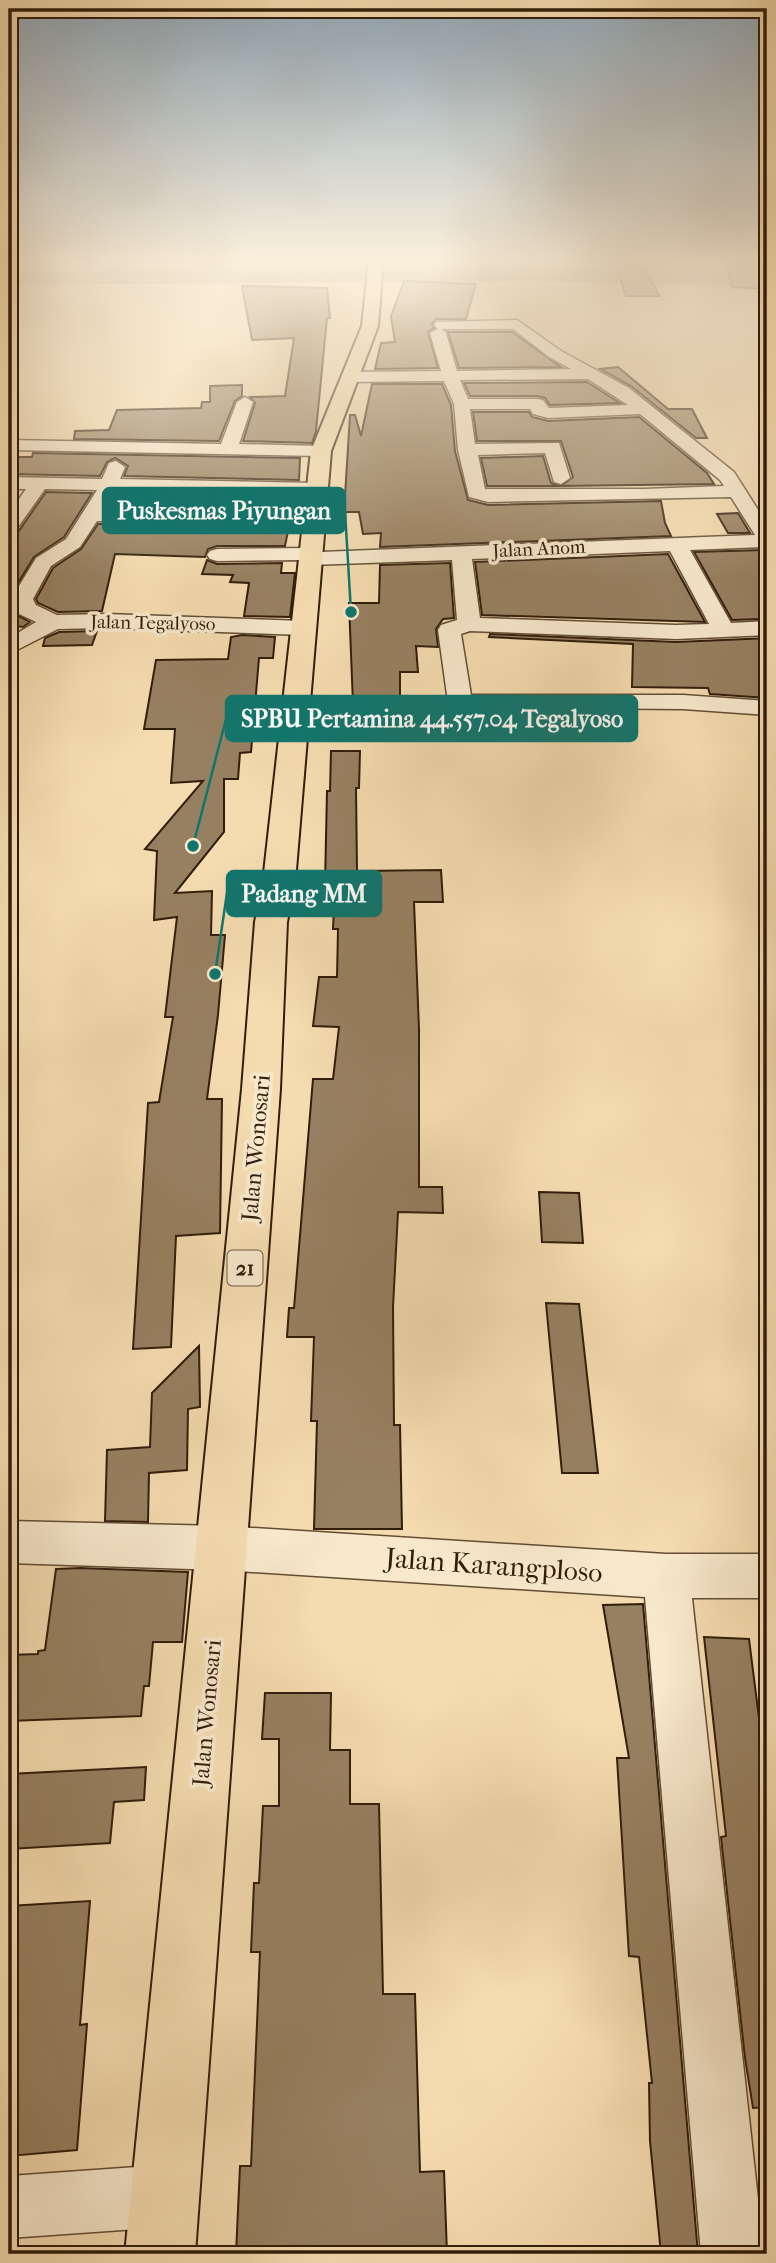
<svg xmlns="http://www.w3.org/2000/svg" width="776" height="2263" viewBox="0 0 776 2263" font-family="'IM FELL French Canon',serif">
<rect width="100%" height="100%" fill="#f5dcb0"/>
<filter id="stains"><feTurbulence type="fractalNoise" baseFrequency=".00286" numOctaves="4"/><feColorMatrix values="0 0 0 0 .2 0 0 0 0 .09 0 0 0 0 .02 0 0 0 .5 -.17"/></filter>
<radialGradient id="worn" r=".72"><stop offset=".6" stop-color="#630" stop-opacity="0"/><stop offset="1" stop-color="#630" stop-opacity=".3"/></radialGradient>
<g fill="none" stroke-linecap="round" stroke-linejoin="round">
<path fill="#b29b78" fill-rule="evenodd" d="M527,267L767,272V286L527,281L9,285V271Z"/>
</g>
<path fill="#978061" stroke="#311d0b" stroke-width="2" d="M614,260H639L660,296H626Z
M726,260H767V289L732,287Z
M404,281L476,284L466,319H436L432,324L434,328L428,332L438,368L375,369L381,343L395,342L391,316Z
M242,286L327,288L330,318H327L316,431L312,443L243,441L255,403L250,397L285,396L294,338L252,340Z
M448,332H512L561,367L459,368Z
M618,367L668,409H692L707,438H696L631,386L600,369Z
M587,382L620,403L550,405L545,398L537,396H470L464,383Z
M372,384H442L451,405L455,451L468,500L488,505L661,501L665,523L671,536L380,547L381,533L363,534L359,512H344L350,415H355L361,436Z
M242,385V396L235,401L219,441L74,439L75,431L109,430L117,410L201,408L202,402H210V386Z
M473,412H529L532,417L548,421L639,417L707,473L714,484L561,486L573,477L561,441H477Z
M33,453L300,458L299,480L124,476L128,466L115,458L107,462L100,476L9,474V457H32Z
M543,456L551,483L560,486H487L481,458Z
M46,492L92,493L64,537L34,557L9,598V534L18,532Z
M738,513L750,533H728L717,514Z
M300,523V526H289L285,546H217L208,549L205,557L115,554L102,611L58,612L38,603L36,599L53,568L81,549L98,524Z
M767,550V619L732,620L694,552Z
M668,554L705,622L482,615L475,562Z
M207,560L217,564L282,563L281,573H295L290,617L244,616L249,583L230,582L233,575L202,574Z
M450,563L454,618L443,619L436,629L438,647L416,646L418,672H400V705L353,704L349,603H379L380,565Z
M9,600L17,615L30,622L23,627L9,625Z
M97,631L92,645L43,646L45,638L59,632Z
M490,634L676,642L767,638V698L710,694L708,688L632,687L633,644L489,637Z
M242,635L275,637L273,658H259L251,752L240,753L238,779H224V832L175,893L212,891L211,935H225L218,1015L207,1099H222L220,1233L176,1236L171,1347L133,1349L148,1103L159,1102L173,1017H165L177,917L154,920L157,851L145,849L203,781L171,783L175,729H144L156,660L228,659L231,637Z
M331,751H360L359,788H356L357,871L441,870L443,902H414L419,1029V1187H442L443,1213L398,1212L393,1307L394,1425H400L402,1529H314L317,1421H311L314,1337H287L289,1308H294L313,1079H333L339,1027L313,1026L319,977H337L338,929H333L335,885H325L327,791H330Z
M539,1192L579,1193L583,1243L542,1242Z
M546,1303L579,1304L598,1473H562Z
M199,1346L200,1407L188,1409L187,1470L149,1473L148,1522L105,1521L107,1450L150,1447L152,1393Z
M80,1568L188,1572L182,1642H153L149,1686H144L141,1716L9,1721V1655L38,1654V1651L45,1650L56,1569Z
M643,1604L698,2254H661L650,2141L649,2083H652L639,1957L629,1956L617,1758H629L603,1605Z
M704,1637L749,1639L767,1781V2107L753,2108L745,2058L721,1837L726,1836Z
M265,1693H331L330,1750H350V1804H379L383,1994H415L420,2172L444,2171L447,2254H236L240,2166H251L260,1952H251L254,1883H259L263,1806H279V1739H262Z
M146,1767L144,1800L114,1802L110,1843L9,1849V1774Z
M90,1901L80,2025L87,2024L77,2150L9,2156V1906Z"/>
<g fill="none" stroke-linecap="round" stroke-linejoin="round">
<defs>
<path id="minor" d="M517,320L561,351L629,388L734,472L767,524V547L690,550L731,623L767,621V635L676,639L470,631L461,634L471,695H683L767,701V715L683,709L451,707L448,702L438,630L441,625L457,620L452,560L311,565L302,560L217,561L210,559L207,555L210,551L217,549L312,548L321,552L755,535L731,497L488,502L469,497L458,450L454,404L444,381L351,382L343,377L351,372L441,371L430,333L438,329L434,325L436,322ZM442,329H513L549,357L571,369L457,371L446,333ZM588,379L628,405L549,408L543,400L537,399H468L460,380ZM470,409H530L533,414L548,418L640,414L720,480L724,486L644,489H485L478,455L545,453L554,482L561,484L570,478L559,443L475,444ZM670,551L709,624L676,625L480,618L472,559Z
M245,397L253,402L239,444L321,446L330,451L321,456L9,450V440L221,444L237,402Z
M116,461L125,467L120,479L318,483L327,489L318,495L116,491L104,510L315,508L325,514L315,520L97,521L80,547L51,566L33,599L36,605L57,615L106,614L304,621L312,623L315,628L312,633L304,635L106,628L58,629L9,654V638L36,622L19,614L11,599L36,558L66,539L97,490L45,489L16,530L9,532V513L26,489H9V477L102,479L109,463Z
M9,1521L221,1526L666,1554H767V1598H692L764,2254H701L645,1597L221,1570L9,1563Z
M165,2165L187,2174L196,2196L187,2218L165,2227L9,2238V2176Z"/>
<path id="trunk" d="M369,260H383L378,326L331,451L295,882L287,922L280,1089L195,2254H125L242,1089L255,922L263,882L311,451L362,326Z"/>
</defs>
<use href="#minor" stroke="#624d34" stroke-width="3"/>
<use href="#trunk" stroke="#311d0b" stroke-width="4"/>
<use href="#minor" fill="#f8e8cc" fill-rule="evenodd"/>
<use href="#trunk" fill="#f5dcb0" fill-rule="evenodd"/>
</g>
<linearGradient id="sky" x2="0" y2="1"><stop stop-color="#92aabb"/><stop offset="0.45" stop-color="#faefdb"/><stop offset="1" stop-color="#faefdb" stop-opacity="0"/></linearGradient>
<rect width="776" height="577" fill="url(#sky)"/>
<g text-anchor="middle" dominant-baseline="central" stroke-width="7" stroke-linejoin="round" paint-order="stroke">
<g font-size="19" fill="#311d0b" stroke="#f8e8cc">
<text transform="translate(539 549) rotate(-3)">Jalan Anom</text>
<text transform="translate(153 623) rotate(1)">Jalan Tegalyoso</text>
</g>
<rect fill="#f8e8cc" stroke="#6d5a45" stroke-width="2" x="227.5" y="1250.5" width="35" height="35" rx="5"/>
<g font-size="21" font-weight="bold" fill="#311d0b">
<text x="245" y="1268">21</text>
</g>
<g font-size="23" fill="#311d0b" stroke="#f8e8cc">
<text transform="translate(256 1148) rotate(-85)">Jalan Wonosari</text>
<text transform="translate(207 1713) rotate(-85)">Jalan Wonosari</text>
</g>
<g font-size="28" fill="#311d0b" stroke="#f8e8cc">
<text transform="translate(494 1565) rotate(4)">Jalan Karangploso</text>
</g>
</g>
<path fill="none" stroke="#0f766e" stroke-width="2.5" d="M351 612L345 511M193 846L226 719M215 974L227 893"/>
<g fill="#0f766e" stroke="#f8e8cc" stroke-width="2.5">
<circle cx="351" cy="612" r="7"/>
<circle cx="193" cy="846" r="7"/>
<circle cx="215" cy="974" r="7"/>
</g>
<g fill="#0f766e" stroke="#0f766e" stroke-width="2.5">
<rect x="103" y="488" width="242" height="45" rx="7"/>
<rect x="226" y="696" width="411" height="45" rx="7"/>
<rect x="227" y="871" width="154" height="45" rx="7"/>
</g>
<g font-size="24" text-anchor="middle" font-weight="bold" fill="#fff">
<text x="224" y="519">Puskesmas Piyungan</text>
<text x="432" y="727">SPBU Pertamina 44.557.04 Tegalyoso</text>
<text x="304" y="902">Padang MM</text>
</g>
<rect width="776" height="2263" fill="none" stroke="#f5dcb0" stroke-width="35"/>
<rect x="10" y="10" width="755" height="2242" fill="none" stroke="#311d0b" stroke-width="3.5"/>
<rect x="18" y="18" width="741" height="2228" fill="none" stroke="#311d0b" stroke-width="2"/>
<rect width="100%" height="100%" filter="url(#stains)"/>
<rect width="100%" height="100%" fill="url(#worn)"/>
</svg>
